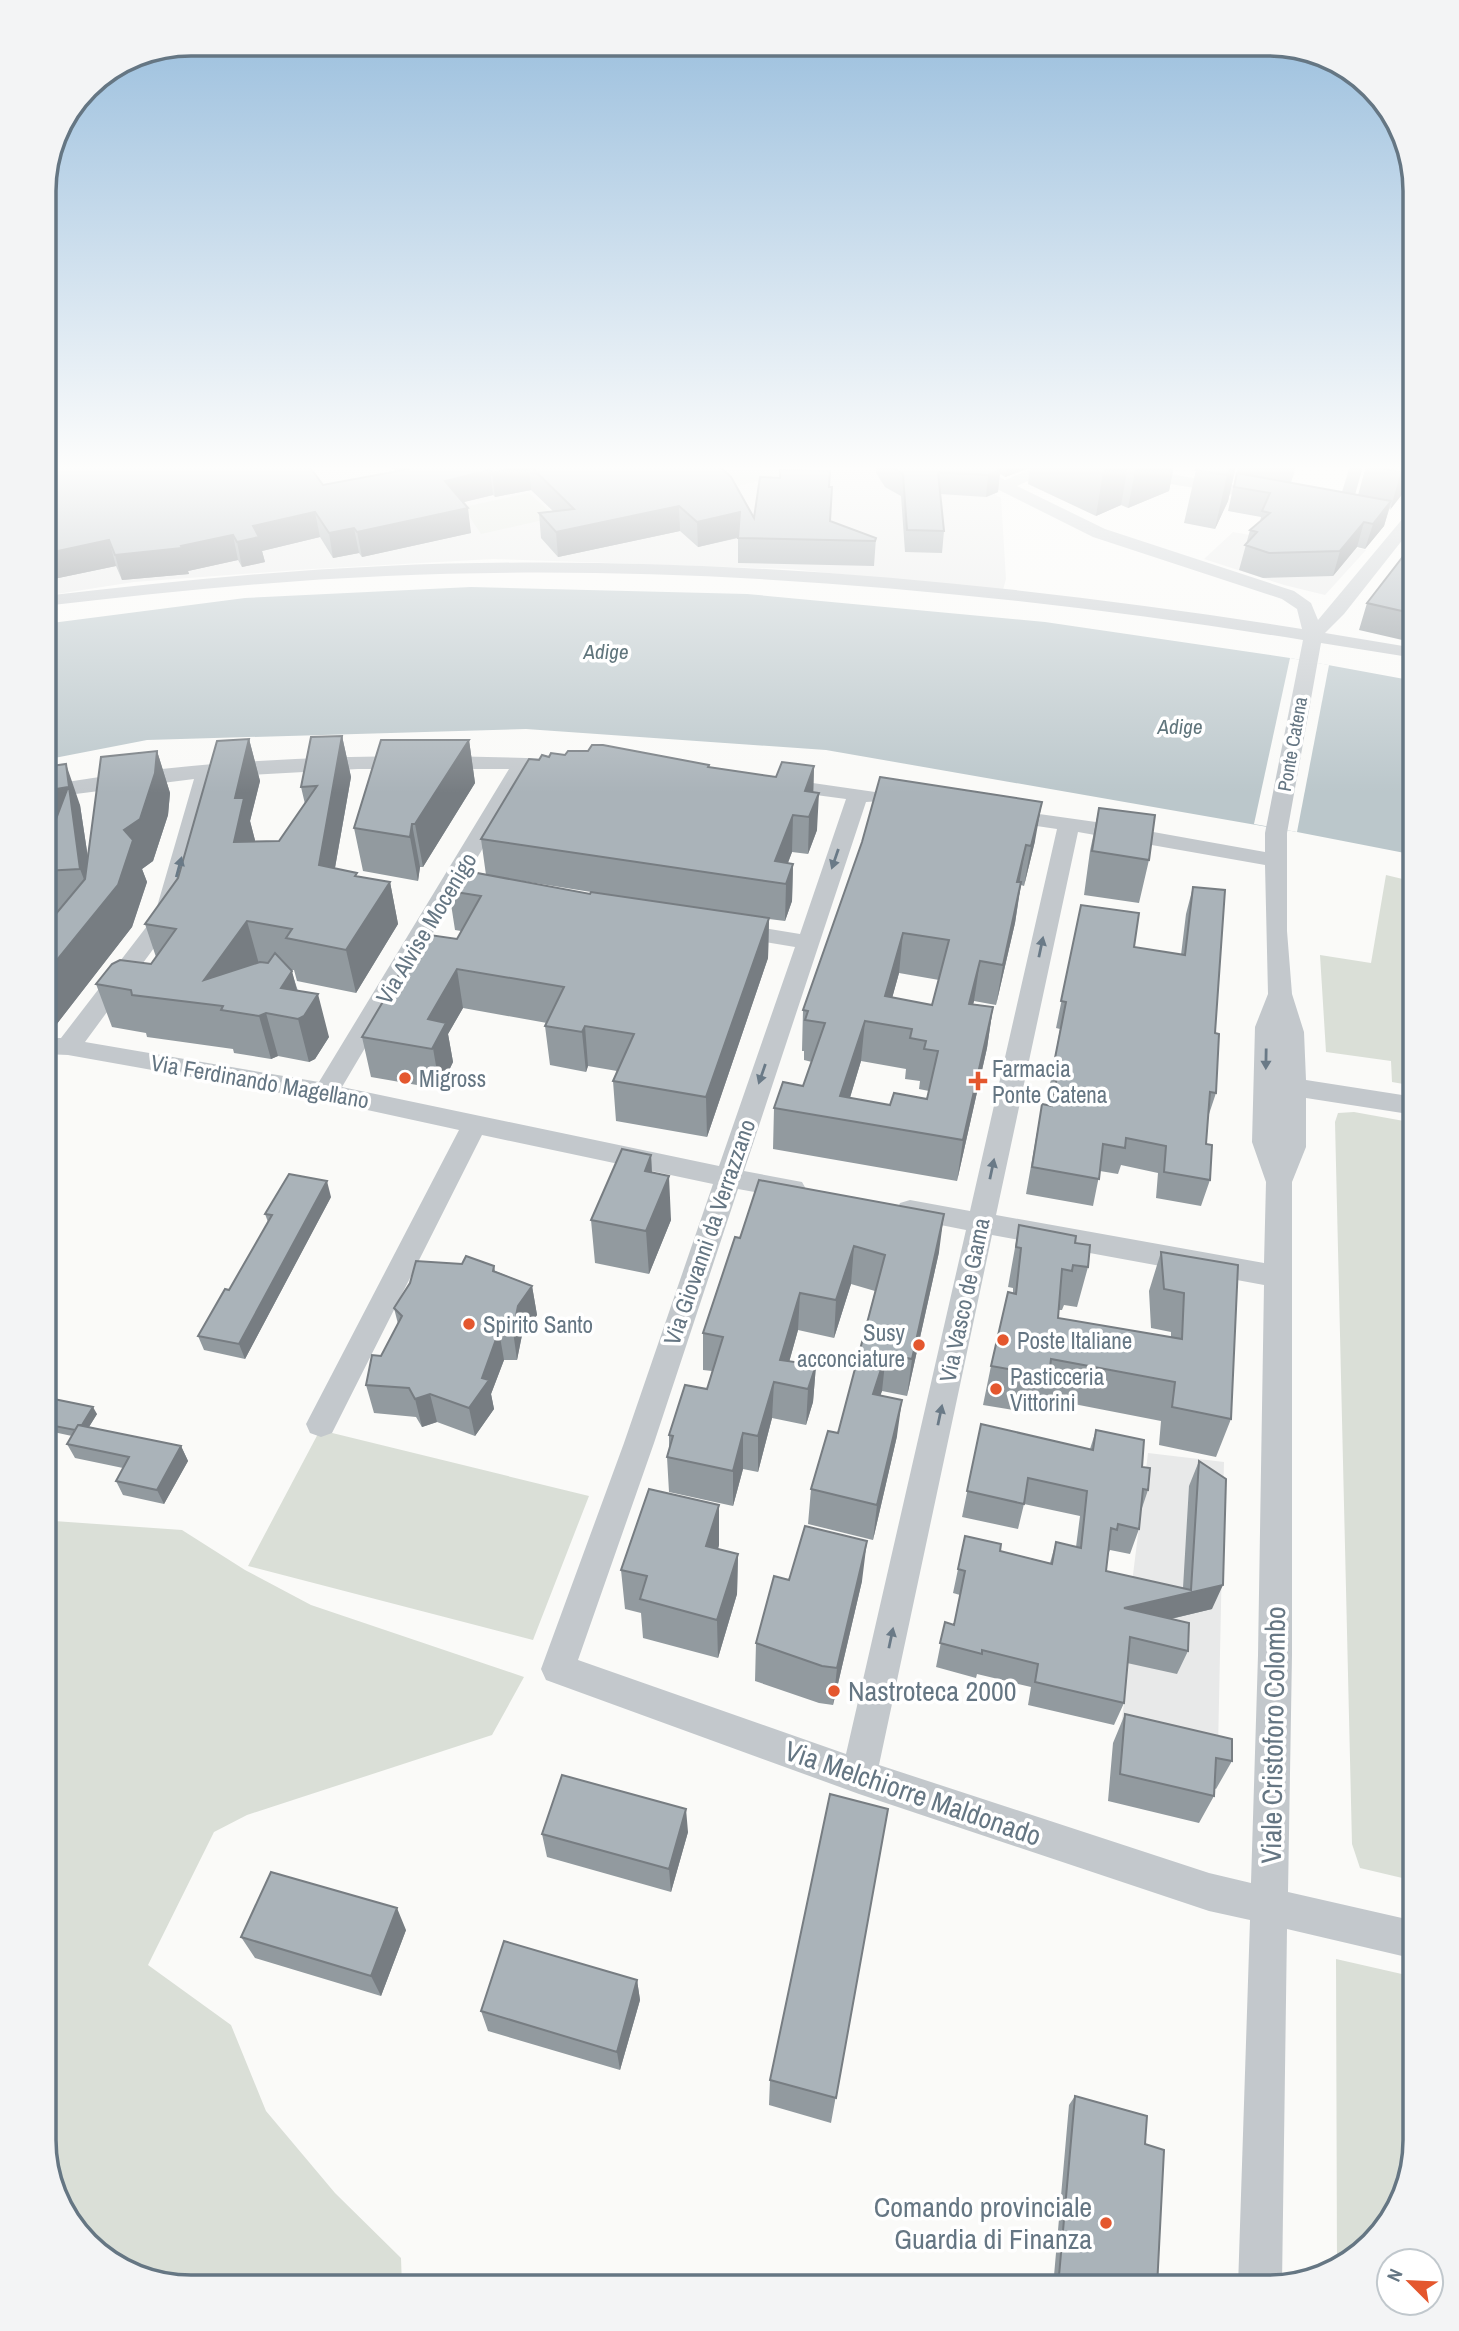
<svg xmlns="http://www.w3.org/2000/svg" width="1459" height="2331" viewBox="0 0 1459 2331" font-family="'Archivo Narrow',sans-serif">
<rect width="100%" height="100%" fill="#fafaf8"/>
<path fill="#e8e9e9" d="M44,466H944L1001,498L1006,579L1003,590L789,569L493,559L312,569L134,582L44,596Z
M1233,532L1319,547L1325,541L1366,550L1325,595L1284,585L1204,559Z
M1148,1453L1224,1462L1218,1749L1121,1726L1126,1688L1089,1679L1132,1583Z"/>
<path fill="#dadfd7" d="M708,466H809L810,467L701,496Z
M529,493L556,517L481,534L463,507Z
M1386,875L1415,882V1086L1392,1082L1391,1061L1326,1052L1320,955L1371,963Z
M1354,1112L1415,1123V1881L1360,1868L1352,1844L1335,1122L1338,1113Z
M320,1430L589,1496L533,1640L248,1566Z
M54,1521L182,1530L245,1570L311,1605L524,1677L492,1735L247,1815L214,1832L148,1965L231,2025L266,2111L335,2193L401,2258L402,2287H181L109,2263L59,2206L44,2140V1522Z
M1336,1959L1415,1977V2141L1395,2214L1337,2269Z"/>
<path fill="#bbc7cb" d="M471,587L747,594L1045,622L1290,658L1415,681V855L1297,832L826,750L526,729L147,740L44,760V624L245,598Z"/>
<path fill="#fafaf8" d="M1290,658L1329,665L1297,832L1254,824Z"/>
<g fill="none" stroke-linecap="round" stroke-linejoin="round">
<path fill="#c3c8cc" fill-rule="evenodd" d="M957,466H978L1005,480L1038,466H1060L1017,486L1105,529L1294,591L1311,603L1318,620L1409,511L1415,509V524L1344,614L1325,633L1415,648V658L1321,643L1287,833V931L1292,994L1304,1032L1306,1080L1415,1097V1115L1306,1098V1147L1292,1182V1655L1288,1892L1415,1921V1959L1287,1929L1282,2284L1268,2287H1238L1250,1920L1209,1911L859,1794L546,1680L541,1669L624,1443L713,1184L482,1135L332,1433L321,1437L310,1433L306,1424L459,1130L326,1101L68,1055L44,1054V1038H61L154,917L194,779L44,798V786C214,755 390,753 562,759L569,761L572,765L569,769L529,770L342,1087L719,1166L795,947L734,937L726,935L723,930L726,925L734,923L800,934L846,799L778,790L771,788L768,784L771,780L778,778L882,793L885,797L882,801L866,802L744,1171L802,1182L806,1189L802,1196L793,1199L738,1189L654,1443L578,1660L846,1754L966,1230L900,1217L897,1210L900,1203L910,1200L970,1211L1057,829L1003,821L996,819L993,815L996,811L1003,809L1103,823L1265,852V833L1303,640C1001,592 691,562 386,576C271,581 158,593 44,606V596C158,583 271,571 385,566C691,552 1001,581 1302,629L1297,609L1282,599L1093,537L997,489ZM358,769H509L319,1082L85,1042L176,918L214,777ZM1078,832L1265,865L1268,994L1255,1027L1252,1142L1266,1182L1264,1263L996,1215ZM992,1235L1264,1285L1258,1655L1251,1883L1209,1873L879,1765Z
M1088,466H1124L1269,491L1277,496L1269,501L1096,471Z"/>
</g>
<path fill="#929a9f" fill-rule="evenodd" d="M44,466L323,485L395,471L390,466H719L754,518L830,521L876,538L874,566L738,563V538L698,547L680,531L558,557L541,538L539,513L554,512L531,490L495,497L493,495L463,502L471,533L362,557L359,553L333,558L320,537L262,551L265,562L242,567L238,560L188,571L189,574L122,580L116,566L44,581Z
M876,466H1174L1169,491L1128,508L1121,505L1096,516L1028,484L1030,468L1005,477L1000,474L998,492L986,497L940,494L944,531L942,553L905,552L901,496L885,487L876,473Z
M1236,466L1228,501L1215,529L1184,523L1196,470Z
M1238,466H1296L1291,483L1342,492L1350,466H1363L1355,495H1358L1366,466H1415L1389,510L1384,526L1365,549L1357,547L1333,576L1263,578L1239,570L1250,530L1260,522L1261,517L1228,511Z
M1415,541V636L1411,642L1359,630L1367,603Z
M342,736L351,777L335,868L357,876L390,882L398,924L356,993L297,981L294,970H291L298,991L329,1037L315,1059L309,1062L278,1056L271,1059L234,1053L233,1049L147,1037L146,1033L112,1027L96,984L151,964L156,957L145,924L178,878L249,739L260,781L250,821L255,841H279L305,804L301,787Z
M469,740L475,783L423,867H420L418,881L363,871L354,828Z
M157,751L170,793L168,815L153,861L142,869L147,882L132,927L56,1025L44,1026V928L57,913H53L44,890V851L50,835L44,836V767L80,805L88,858Z
M565,755L709,765V768L776,777L814,766L813,792L817,830L808,854L792,852L788,863L793,864L792,901L785,921L769,919L768,958L707,1137L616,1121L613,1081L617,1071L588,1066L586,1072L550,1065L545,1026L547,1023L463,1008L448,1034L453,1062L440,1089L371,1077L362,1037L457,939L461,931L455,930L449,891L486,875L481,839L539,760L549,757ZM516,880L591,892L590,894Z
M1099,808L1149,860L1139,903L1084,895L1090,851Z
M1035,841L1024,886L1021,885L1015,923L996,1005L974,1001L973,1004L993,1007L987,1048L957,1181L773,1149L774,1108L803,1086L812,1062L804,1060V1051H802L803,1010L862,842ZM899,973L939,980L932,1005L892,998ZM861,1061L906,1069L905,1079L920,1081L919,1089L929,1091L927,1099L890,1105L850,1098Z
M1193,887L1215,1033L1216,1093L1208,1117L1206,1144L1210,1180L1201,1206L1156,1198L1158,1173L1121,1165L1118,1174L1100,1171L1093,1206L1026,1194L1042,1104L1051,1106L1054,1091L1049,1090L1060,1029L1056,1028L1081,905L1134,947L1181,955L1186,914Z
M651,1155L652,1173L671,1220L649,1274L595,1263L591,1220Z
M331,1197L245,1359L204,1350L198,1336L229,1290L268,1222L265,1214Z
M1019,1225L1075,1243L1088,1267L1077,1307L1064,1305L1062,1310H1058V1318L1171,1337V1332L1151,1328L1149,1291L1161,1252L1238,1265L1231,1419L1216,1457L1159,1445L1161,1421L1043,1398L1039,1414L983,1405L991,1366L1013,1293V1288L1008,1287Z
M740,1238L939,1252L907,1396L882,1391L880,1395L897,1436L873,1540L808,1524L811,1489L838,1433L875,1291L851,1284L834,1338L798,1330L789,1362L816,1365L813,1402L806,1425L772,1418L758,1472L743,1469L733,1506L669,1492L667,1457L669,1450V1435L707,1389L712,1371L703,1370V1333Z
M494,1266L495,1271L532,1286L537,1315L522,1335L517,1360H504L491,1394L494,1409L475,1436L437,1422L422,1427L416,1417L374,1413L366,1385L398,1324L394,1308Z
M44,1397L97,1414L89,1427L181,1446L188,1461L164,1504L123,1495L116,1481L123,1468L75,1458L67,1444L72,1436L44,1430Z
M981,1424L1090,1449L1096,1430L1142,1467L1148,1490L1141,1511L1139,1529L1130,1554L1110,1550L1108,1554L1106,1571L1183,1588L1189,1486L1199,1461L1212,1609L1171,1619L1188,1651L1177,1674L1127,1663L1124,1703L1114,1725L1028,1705L1031,1687L977,1674L976,1678L936,1667L945,1622L954,1625L960,1595L953,1593L965,1536L1000,1551L1050,1563L1056,1542L1076,1547L1080,1516L1024,1504L1018,1529L962,1517Z
M719,1545L718,1549L738,1554L737,1594L718,1658L643,1638L641,1613L625,1609L621,1570Z
M789,1580L862,1581L833,1705L819,1703L755,1681L756,1643Z
M1125,1714L1232,1761L1216,1789L1214,1788V1796L1199,1823L1108,1801L1113,1743Z
M888,1809L831,2123L769,2105L770,2080Z
M688,1832L671,1892L547,1857L542,1834Z
M406,1930L381,1996L255,1958L241,1937Z
M637,1980L640,2000L620,2070L488,2031L481,2011Z
M1075,2096L1145,2144L1157,2287H1053L1069,2105Z"/>
<path fill="#777d82" d="M524,466H529L531,490L495,497L492,473Z
M1006,466H1031L1030,468L1005,477Z
M1104,466H1128L1121,505L1096,516Z
M1136,466H1174L1169,491L1128,508Z
M1231,466H1236L1228,501L1215,529L1227,475Z
M1406,466H1415V478L1390,510L1401,472Z
M490,470L493,495L448,506L445,481Z
M1000,470L998,492L986,497L988,475Z
M1391,501L1384,526L1365,549L1373,524Z
M679,506L680,531L558,557L556,532Z
M468,508L471,533L362,557L357,532Z
M315,512L320,537L262,551L265,562L242,567L237,542L253,526Z
M740,512V537L698,547L697,522Z
M1364,522L1357,547L1333,576L1340,551Z
M354,528L359,553L333,558L329,533Z
M233,535L238,560L188,571L189,574L122,580L115,555L181,546Z
M109,540L116,566L44,581V554Z
M342,736L351,777L328,907L319,865Z
M249,739L260,781L250,821L255,840L246,885L234,842L235,798Z
M469,740L475,783L423,867L415,824Z
M157,751L170,793L168,815L153,861L142,869L147,882L132,927L56,1025L44,994V976L124,830Z
M66,764L80,805L96,911L80,869L75,830L44,836V791L68,787Z
M814,766L813,803L805,791Z
M819,793L817,830L808,854L809,817Z
M1042,802L1035,841L1024,886L1031,846Z
M793,815L792,852L780,883L775,861Z
M412,824L420,867L418,881L410,837Z
M1026,845L1019,885L1017,882Z
M793,864L792,901L785,921L786,884Z
M390,882L398,924L356,993L346,950Z
M1021,882L1015,923L996,1005L1003,965Z
M769,918L768,958L707,1137L706,1097Z
M247,921L259,964L223,1006L204,980Z
M903,933L899,973L885,1024V996Z
M980,961L974,1001L963,1044L969,1004Z
M457,969L463,1008L448,1034L453,1062L440,1089L428,1019Z
M292,971L303,1014L318,994L329,1037L315,1059L309,1062L298,1019L281,988Z
M993,1007L987,1048L957,1181L963,1140Z
M266,1013L278,1056L271,1059L259,1016Z
M865,1021L861,1061L843,1120L840,1096Z
M585,1026L588,1066L586,1072L582,1032Z
M651,1155L653,1198L645,1171Z
M669,1176L671,1220L649,1274L646,1231Z
M327,1181L331,1197L245,1359L239,1344Z
M944,1214L939,1252L907,1396L912,1359Z
M854,1246L851,1284L834,1338L836,1300Z
M532,1286L537,1315L522,1335L517,1360L513,1331L518,1306Z
M800,1293L798,1330L783,1384L780,1360Z
M499,1331L504,1360L491,1394L494,1409L475,1436L469,1408L482,1378Z
M886,1354L882,1391L869,1430L873,1394Z
M816,1365L813,1402L806,1425L808,1389Z
M774,1382L772,1418L758,1472V1436Z
M430,1394L437,1422L422,1427L415,1399Z
M902,1400L897,1436L873,1540L877,1505Z
M93,1407L97,1414L82,1438L78,1431Z
M743,1433V1469L733,1506V1471Z
M181,1446L188,1461L164,1504L157,1490Z
M719,1505V1545L707,1586L706,1546Z
M867,1541L862,1581L833,1705L837,1668Z
M738,1554L737,1594L718,1658L717,1620Z
M1223,1585L1212,1609L1115,1632L1124,1608Z
M686,1809L688,1832L671,1892L669,1869Z
M397,1908L406,1930L381,1996L371,1976Z
M637,1980L640,2000L620,2070L617,2052Z"/>
<path fill="#aab3b9" stroke="#777d82" stroke-width="2" fill-rule="evenodd" d="M44,466H309L323,485L409,469L407,466H524L492,473L490,470L445,481L468,508L357,532L354,528L329,533L315,512L253,526L259,537L237,542L233,535L181,546L182,548L115,555L109,540L44,554Z
M530,466H719L731,477L754,518L760,477L780,478V470L830,471L829,487H832L830,521L876,538L875,541L738,538L740,512L697,522L679,506L556,532L539,513L574,509Z
M889,466H993L1000,470L988,475L938,472L944,531L907,530L903,474Z
M1198,466H1231L1227,475L1196,470Z
M1366,466H1406L1401,472Z
M1237,473L1391,501L1373,524L1364,522L1340,551L1269,553L1245,545L1257,532L1250,530L1270,513L1262,511L1270,493L1234,487Z
M1415,541V614L1367,603Z
M342,736L319,865L357,873L355,876L390,882L346,950L286,938L292,929L247,921L204,980L260,962L268,963L275,953L292,971L281,988L318,994L304,1016L298,1019L266,1013L259,1016L221,1010L223,1006L132,995L131,990L96,984L112,964L120,960L151,964L176,929L145,924L178,878L217,741L249,739L235,798H244L234,842L279,841L317,786L301,787L311,737Z
M381,740H469L415,824H412L410,837L354,828Z
M592,745H603L709,765L708,767L776,777L782,762L814,766L805,791L819,793L809,817L793,815L775,861L793,864L786,884L481,839L529,759L539,760L542,755L549,757L551,753L565,755L568,751H588Z
M157,751L155,773L140,819L124,830L133,840L118,885L44,976V928L85,879L101,757Z
M66,764L80,869L44,871V851L68,787L44,791V767Z
M880,777L1042,802L1031,846L1026,845L1017,882H1021L1003,965L980,961L969,1004L993,1007L963,1140L774,1108L783,1082L803,1086L825,1023L805,1020L808,1011L803,1010L862,842ZM903,933L949,940L932,1005L885,996ZM865,1021L912,1029L910,1038L926,1041L924,1049L938,1051L927,1099L894,1093L890,1105L840,1096Z
M1099,808L1155,815L1149,860L1092,851Z
M461,870L590,894L591,892L769,918L706,1097L613,1081L634,1034L585,1026L582,1032L545,1026L564,987L457,969L428,1019L446,1023L432,1049L362,1037L423,934L457,939L481,896L449,891Z
M1193,887L1225,890L1215,1033L1219,1034L1216,1093L1210,1092L1206,1144L1212,1145L1210,1180L1164,1172L1166,1146L1126,1138L1125,1148L1103,1144L1099,1179L1032,1167L1042,1104L1052,1106L1059,1064L1054,1063L1066,1002L1061,1001L1081,905L1139,913L1134,947L1185,955Z
M622,1149L651,1155L645,1171L669,1176L646,1231L591,1220Z
M289,1174L327,1181L239,1344L198,1336L225,1289L229,1290L272,1215L265,1214Z
M759,1180L944,1214L912,1359L886,1354L873,1394L902,1400L877,1505L811,1489L828,1431L838,1433L885,1255L854,1246L836,1300L800,1293L780,1360L816,1365L808,1389L774,1382L758,1436L743,1433L733,1471L667,1457L673,1436L669,1435L685,1385L707,1389L723,1337L703,1333L735,1237L740,1238Z
M1019,1225L1076,1236L1075,1243L1090,1245L1088,1267L1073,1265L1072,1271L1062,1269L1058,1318L1182,1339L1184,1293L1164,1289L1161,1252L1238,1265L1231,1419L1172,1407L1175,1382L1051,1359L1049,1376L991,1366L1008,1292L1016,1294L1021,1248L1016,1247Z
M466,1256L494,1266L493,1271L532,1286L518,1306L513,1331H499L482,1378L489,1380L469,1408L430,1394L415,1399L409,1388L366,1385L372,1355L381,1356L402,1316L394,1308L410,1283L416,1261L462,1264Z
M44,1397L93,1407L82,1425H78L75,1430L44,1424Z
M981,1424L1093,1450L1096,1430L1144,1440L1142,1467L1150,1468L1148,1490L1143,1489L1139,1529L1118,1524L1117,1530L1111,1528L1106,1571L1191,1590L1199,1461L1226,1479L1223,1585L1124,1608L1189,1623L1188,1651L1130,1637L1124,1703L1035,1682L1038,1664L982,1650V1654L940,1643L945,1622L954,1625L965,1571L958,1569L965,1536L1001,1544L1000,1551L1052,1564L1056,1542L1081,1548L1087,1491L1028,1478L1024,1504L967,1491Z
M78,1425L181,1446L157,1490L116,1481L129,1457L67,1444Z
M649,1489L719,1505L706,1546L738,1554L717,1620L640,1599L647,1576L621,1570Z
M805,1526L867,1541L837,1668L822,1666L756,1643L774,1576L789,1580Z
M1125,1714L1232,1739V1761L1216,1758L1214,1796L1120,1774Z
M562,1775L686,1809L669,1869L542,1834Z
M830,1794L888,1809L836,2098L770,2080Z
M271,1872L397,1908L371,1976L241,1937Z
M504,1941L637,1980L617,2052L481,2011Z
M1075,2096L1147,2116L1145,2144L1164,2150L1157,2287H1058Z"/>
<defs><path id="oneway-solid" d="M-6-.8H1V-3.2L6.5 0L1 3.2V.8H-6Z" transform="scale(1.75)"/></defs>
<g fill="#6a7a87">
<use href="#oneway-solid" transform="translate(835 859) rotate(109)"/>
<use href="#oneway-solid" transform="translate(179 867) rotate(-75)"/>
<use href="#oneway-solid" transform="translate(1041 947) rotate(-78)"/>
<use href="#oneway-solid" transform="translate(1266 1059) rotate(91)"/>
<use href="#oneway-solid" transform="translate(762 1074) rotate(109)"/>
<use href="#oneway-solid" transform="translate(992 1169) rotate(-78)"/>
<use href="#oneway-solid" transform="translate(940 1415) rotate(-78)"/>
<use href="#oneway-solid" transform="translate(891 1638) rotate(-78)"/>
</g>
<linearGradient id="sky" x2="0" y2="1"><stop stop-color="#96bcdc"/><stop offset="0.59" stop-color="#fdfdfc"/><stop offset="1" stop-color="#fdfdfc" stop-opacity="0"/></linearGradient>
<rect width="1459" height="793" fill="url(#sky)"/>
<g fill="#e4572e" stroke="#fff" stroke-width="2.5">
<circle cx="405" cy="1078" r="7"/>
<path d="M974.5 1070.5h7v7h7v7h-7v7h-7v-7h-7v-7h7z"/>
<circle cx="469" cy="1324" r="7"/>
<circle cx="1003" cy="1340" r="7"/>
<circle cx="919" cy="1345" r="7"/>
<circle cx="996" cy="1389" r="7"/>
<circle cx="834" cy="1691" r="7"/>
<circle cx="1106" cy="2223" r="7"/>
</g>
<g text-anchor="middle" dominant-baseline="central" stroke-width="7" stroke-linejoin="round" paint-order="stroke">
<g font-size="19" fill="#657683" stroke="#fff">
<text transform="translate(1292 744) rotate(-80)">Ponte Catena</text>
</g>
<g font-size="21" font-style="italic" fill="#60757c" stroke="#fff">
<text x="606" y="651">Adige</text>
<text x="1180" y="726">Adige</text>
</g>
<g font-size="23" fill="#657683" stroke="#fff">
<text transform="translate(426 928) rotate(-59)">Via Alvise Mocenigo</text>
<text transform="translate(260 1081) rotate(10)">Via Ferdinando Magellano</text>
<text transform="translate(709 1232) rotate(-71)">Via Giovanni da Verrazzano</text>
<text transform="translate(964 1300) rotate(-78)">Via Vasco de Gama</text>
</g>
<g font-size="23" fill="#657683" stroke="#fff" text-anchor="start">
<text x="992" y="1068">Farmacia<tspan x="992" dy="26">Ponte Catena</tspan></text>
<text x="419" y="1078">Migross</text>
<text x="483" y="1324">Spirito Santo</text>
<text x="905" y="1332" text-anchor="end">Susy<tspan x="905" dy="26">acconciature</tspan></text>
<text x="1017" y="1340">Poste Italiane</text>
<text x="1010" y="1376">Pasticceria<tspan x="1010" dy="26">Vittorini</tspan></text>
</g>
<g font-size="28" fill="#657683" stroke="#fff" text-anchor="start">
<text x="848" y="1691">Nastroteca 2000</text>
<text x="1092" y="2207" text-anchor="end">Comando provinciale<tspan x="1092" dy="32">Guardia di Finanza</tspan></text>
</g>
<g font-size="28" fill="#657683" stroke="#fff">
<text transform="translate(1273 1735) rotate(-89)">Viale Cristoforo Colombo</text>
<text transform="translate(913 1793) rotate(19)">Via Melchiorre Maldonado</text>
</g>
</g>
<path d="M0 0H1459V2331H0ZM191 56H1268A135 135 0 0 1 1403 191V2140A135 135 0 0 1 1268 2275H191A135 135 0 0 1 56 2140V191A135 135 0 0 1 191 56Z" fill="#f3f4f5" fill-rule="evenodd"/>
<path fill="none" stroke="#657683" stroke-width="3.5" d="M191 56H1268A135 135 0 0 1 1403 191V2140A135 135 0 0 1 1268 2275H191A135 135 0 0 1 56 2140V191A135 135 0 0 1 191 56Z"/>
<g transform="translate(1410 2282) rotate(294)"><circle r="33" fill="#ffffff" stroke="#c1c8cd" stroke-width="2"/>
<path d="M0-5L12 26L0 18L-12 26Z" fill="#e4572e"/>
<text y="-10" font-size="19" font-weight="bold" text-anchor="middle" fill="#657683">N</text>
</g>
</svg>
